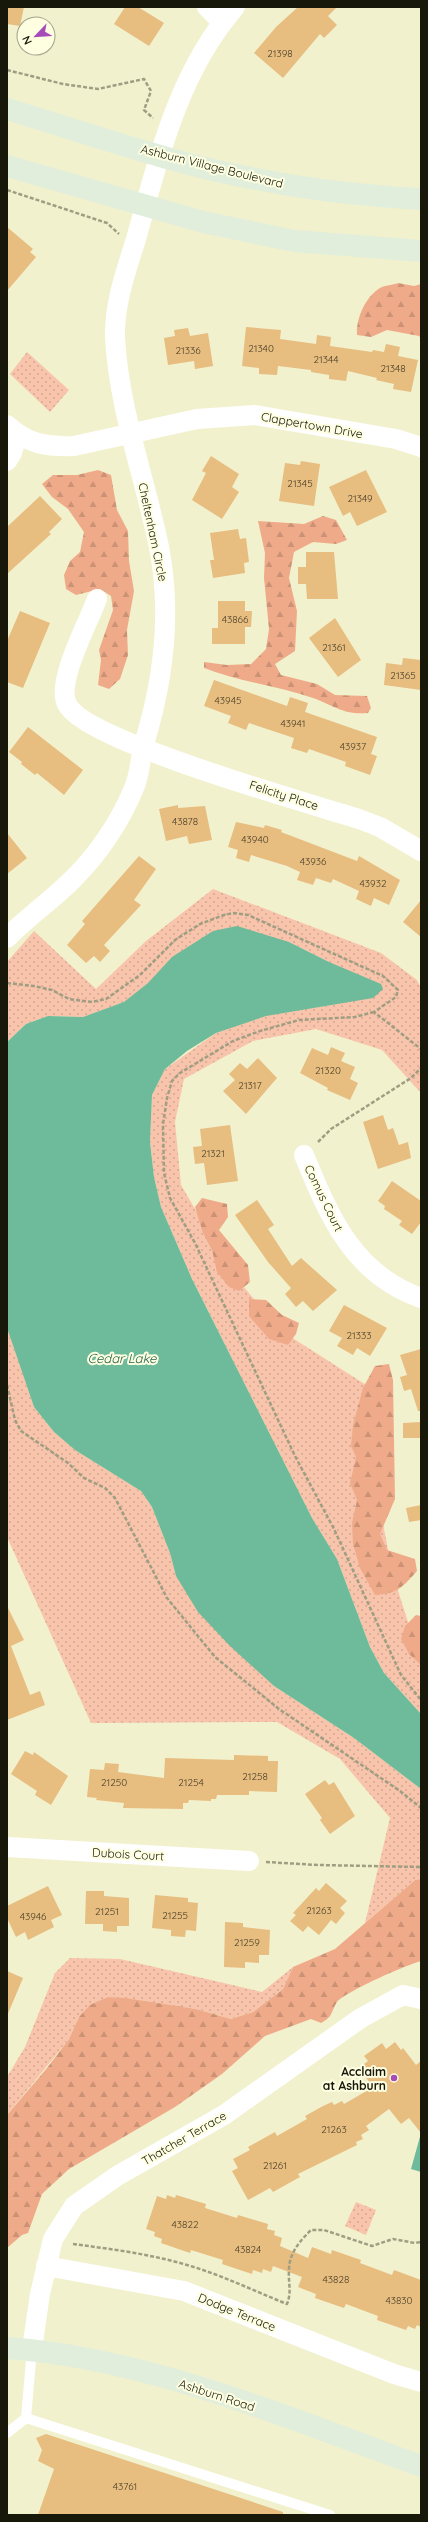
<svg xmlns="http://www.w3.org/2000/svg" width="428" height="2522" viewBox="0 0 428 2522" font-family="Quicksand,sans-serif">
<defs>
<pattern id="grass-dots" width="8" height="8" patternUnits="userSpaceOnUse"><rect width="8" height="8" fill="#f8c4ab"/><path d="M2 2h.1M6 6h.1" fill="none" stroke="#d4a892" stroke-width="1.8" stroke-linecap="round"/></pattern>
<pattern id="forest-firs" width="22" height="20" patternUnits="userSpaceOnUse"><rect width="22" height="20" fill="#efab89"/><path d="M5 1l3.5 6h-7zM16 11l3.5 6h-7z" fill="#cc9275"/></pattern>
</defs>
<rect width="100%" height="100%" fill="#f2f1cd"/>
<path fill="url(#grass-dots)" d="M27,352L69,390L50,412L10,374Z
M213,889L381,953L417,980L421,988V1093L382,1050L316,1029L253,1041L184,1079L175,1122L181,1185L233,1274L280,1330L374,1390L376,1488L393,1575L416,1647L421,1656V1714L384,1673L370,1647L337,1559L312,1518L192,1279L161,1207L154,1177L150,1141L152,1095L165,1069L216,1033L266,1015L330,1005L329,962L289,942L148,983L125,1002L83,1017L48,1016L26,1024L7,1042V962L34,931L96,989L146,941Z
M7,1328L34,1407L54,1432L75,1450L141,1491L152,1507L170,1553L176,1576L274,1686L354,1738L421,1789V1879L415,1880L365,1923L390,1818L340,1759L277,1722L91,1723L7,1537Z
M70,1958L120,1959L262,1992L293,1967L283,1989L253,2012L231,2019L196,2009L108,1997L79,2017L69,2039L7,2115V2077L25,2047L55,1973Z
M356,2202L376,2210L366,2235L345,2226Z"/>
<path fill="url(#forest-firs)" d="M398,283L414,286L421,284V339L419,336L387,330L371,337L357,335C356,319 365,297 380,288C385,285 393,285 398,283Z
M98,470L111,475L117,510L128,531L129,561L134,591L127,630L128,655L120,679L109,689L98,685L101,660L99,650L113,610L111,596L100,589L76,595L66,589L64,575L70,561L80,552L84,532L68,509L52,497L42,484L53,475H77Z
M323,516L336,520L347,540L336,544L313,542L294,552L289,578L297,611L295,651L275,664L281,675L317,684L335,695L367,696L371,708L368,713C343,715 335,706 313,698C278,686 240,682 204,668V662L227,665L251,664L266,649L269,629L264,578L265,553L258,521L304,524Z
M202,1198L227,1204L228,1217L219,1230L248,1265L250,1282L239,1291L229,1287L217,1272L212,1250L203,1233L195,1207Z
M249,1299L266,1300L282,1315L299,1323L296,1334L288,1345L269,1339L249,1316Z
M389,1364L393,1380L395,1499L380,1534L387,1550L415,1559L417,1571C403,1587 397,1594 375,1595L360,1568L353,1544L352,1523L357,1500L350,1483L356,1457L351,1446L353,1425L363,1388L375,1366Z
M416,1615L421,1616V1665L409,1654L401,1639L405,1626Z
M421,1879V1961C406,1965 345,1992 337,2002C330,2013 334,2016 321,2023L311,2019L265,2036L222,2074L175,2107L69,2169L42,2194L28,2233L22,2235L7,2248V2115L47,2068L69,2039L79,2017L90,2005L108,1997L125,1998L196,2009L231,2019L253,2012L283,1989L293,1967L335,1949L415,1880Z"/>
<path fill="#6dbb9a" d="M237,926L289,942L329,962L381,984L383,989L373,998L266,1016L216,1033L187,1051L165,1069L152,1095L150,1142L154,1177L161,1207L192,1279L312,1518L337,1559L370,1647L384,1673L421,1714V1789L354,1738L274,1686L230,1646L198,1612L176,1576L170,1553L152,1507L141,1491L75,1450L54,1432L34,1407L7,1328V1042L26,1024L48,1016L83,1017L124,1002L148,983L172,957L213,931Z
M421,2133V2172L411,2169Z"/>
<path fill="#e7bd80" d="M7,7H24L20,26L7,24Z
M125,7H138L164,23L149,46L114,24Z
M298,7H337L328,16L337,25L324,38L320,34L283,78L254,53L276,27Z
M7,227L33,249L30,252L36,257L7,291Z
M246,327L281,330L280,339L316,344L317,335L331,337L330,346L372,352L373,350L384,352L386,344L400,347L398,356L418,360L411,392L393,389L394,384L376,380L377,378L348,371L346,381L329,379V375L311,372V370L278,366L277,375L259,374V368L242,366Z
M188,328L190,336L208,333L213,366L195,369L194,361L168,365L164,338L175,336L174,330Z
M211,456L239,474L232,487L239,492L222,519L192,500L206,473L202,471Z
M301,461L320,464L314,506L279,501L285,463L300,465Z
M366,470L387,512L357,526L350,512L343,516L329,487Z
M40,496L62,519L49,532L51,534L7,574V527Z
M238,529L240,539L246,538L249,562L244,563L245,573L213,578L210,560H214L210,533Z
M306,552H334L338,599H307L306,584H298V567H306Z
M218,601H245V611H252L251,627H245V644H212V628H218Z
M20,611L50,623L23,688L7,682V641Z
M335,618L361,660L338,677L309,638Z
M403,658L421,660V690L384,685L386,663L402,665Z
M214,680L287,706L290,697L308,703L305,712L377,737L371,754L377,756L370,775L345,766L346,762L309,749L307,753L291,748L294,738L249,723L246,730L228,723L231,716L204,706Z
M28,727L83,770L64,795L37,773L35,775L21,764L22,762L9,752Z
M178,805V808L205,806L212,840L189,844L187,836L166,841L159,809Z
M236,822L264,828L265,825L282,830L281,832L357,861L359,856L400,880L389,905L374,898L371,906L356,899L359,891L333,879L331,883L316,878L313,885L297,880L300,872L287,866L251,855L249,862L236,858L238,850L228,847Z
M7,833L27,858L7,874Z
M139,856L156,869L134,900L141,905L104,945L110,951L100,962L94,956L86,963L67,945L85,924L82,921Z
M421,900V937L403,922Z
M331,1047L345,1053L341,1061L355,1067L350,1079L358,1083L350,1100L327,1090L328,1088L300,1073L312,1048L328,1055Z
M258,1058L277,1078L246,1114L223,1091L235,1080L229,1074L240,1063L247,1069Z
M383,1115L388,1130L393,1128L399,1145L408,1142L411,1158L378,1169L363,1122Z
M230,1125L238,1181L207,1185L204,1163L195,1164L193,1147L202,1146L200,1129Z
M392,1181L421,1201V1222L412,1234L399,1225L402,1221L384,1209L385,1206L378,1201Z
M257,1200L274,1225L268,1229L292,1266L301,1258L337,1290L313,1311L303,1301L296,1307L285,1294L291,1288L268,1262L235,1215Z
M344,1305L387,1328L370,1356L357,1348L353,1355L337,1346L342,1338L329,1331Z
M421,1349V1411H418L411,1389L404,1391L400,1377L407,1375L400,1355Z
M421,1422V1438H403V1423Z
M421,1505V1520L409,1522L406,1508Z
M7,1606L24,1640L11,1646L30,1695L40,1691L45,1705L7,1720Z
M25,1751L33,1755L34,1752L68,1776L51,1805L35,1795L37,1791L11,1774Z
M234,1755L268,1756V1761H278L277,1792L249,1791V1795H217L216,1799H211V1801L189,1800L188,1803H183V1809L123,1808L124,1803L96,1800L97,1798L87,1797L90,1769L104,1770L105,1763L119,1764L118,1772L164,1778L165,1758L234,1760Z
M325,1780L329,1785L334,1782L355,1816L330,1834L320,1820L322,1818L305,1794Z
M326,1883L347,1901L340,1908L345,1913L336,1924L331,1920L319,1935L308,1926L303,1932L290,1921L296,1915L293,1913L316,1888L319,1891Z
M48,1886L62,1915L51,1920L54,1927L28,1940L25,1932L16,1937L7,1918V1906Z
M86,1891H104V1896L129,1898V1926H117V1932L103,1931V1924H85Z
M155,1895L188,1898V1902L198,1903L196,1931L186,1930L185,1937L171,1936V1930L152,1928Z
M225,1922L243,1923V1927L270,1930L269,1955H259V1963L245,1962V1968L224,1967Z
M7,1971L23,1978L7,2016Z
M395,2042L401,2050L403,2048L416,2065L421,2061V2133L409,2118L401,2124L389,2109L366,2126L369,2130L361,2135L363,2139L356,2142L357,2145L298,2174L300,2177L273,2192L270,2188L248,2200L232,2171L238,2168L233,2159L250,2150L248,2147L275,2132L277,2136L307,2119L305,2116L323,2106L332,2102L334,2105L342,2101L344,2104L370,2089L367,2086L370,2083L359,2068L368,2061L364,2056L382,2043L386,2049Z
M167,2195L175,2198L176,2195L206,2204L205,2208L237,2218L238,2215L268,2224L267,2229L275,2231L274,2235L282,2238L280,2246L308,2258L312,2247L331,2254L332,2250L361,2260L360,2263L392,2275L394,2270L421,2280V2327L417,2325L415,2329L408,2326L406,2330L377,2320L378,2316L346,2304L344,2308L315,2298L316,2294L298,2287L302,2277L273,2266L271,2272L263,2269L262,2273L253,2270L252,2274L222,2264L223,2260L191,2250L190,2253L161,2243L162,2239L154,2236L155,2232L146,2229L157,2196L166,2199Z
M46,2434L283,2512V2515H38L54,2469L38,2461L42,2450L36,2438Z"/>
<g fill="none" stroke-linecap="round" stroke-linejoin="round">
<path stroke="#9f9e83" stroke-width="2.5" stroke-dasharray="4 2" stroke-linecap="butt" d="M7,70L63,84L98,89L144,79L151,91L144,110L153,118
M7,190L107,223L119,234
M7,983L34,986L52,990L69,999L92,1002L106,999L140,975L175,940L200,924L224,915L234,913L248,915L383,976L398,990L396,997L374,1012L421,1049
M374,1012L355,1017L299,1020L260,1031L233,1041L180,1073L172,1081L167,1098L163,1124L164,1173L170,1198L195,1243L295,1456L334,1529L401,1675L421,1700
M318,1142L331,1129L411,1078L421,1068
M7,1385L15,1420L21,1431L68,1463L84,1478L105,1488L115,1498L167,1598L215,1657L279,1709L400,1791L421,1808
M266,1862L318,1865L421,1867
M73,2244C111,2249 150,2254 187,2265C222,2275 254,2291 287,2304C292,2292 288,2282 289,2270C289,2253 300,2241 311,2230H324L372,2246L393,2239L415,2243L421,2242"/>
<path stroke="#fff" stroke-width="10" d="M26,2418L330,2515
M7,2433L26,2418L32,2349"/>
<path stroke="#fff" stroke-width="20" d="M207,7L222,22
M7,425C27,444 47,447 74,446L197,419L255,415L396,439L421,447
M7,461L12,453L17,435
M97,599C88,623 58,678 66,702C79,740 312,804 359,819L380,827L421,851
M7,938C28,916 54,899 75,877C99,853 121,820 134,788C140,775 140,758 144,744C164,679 172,614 159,547C145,478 119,410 115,338C114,304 126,271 136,239C159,157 178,73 235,7
M304,1155C329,1216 353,1274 421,1298
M7,1847L249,1861
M46,2266L184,2291L394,2374L421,2382
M32,2349L40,2294L53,2239L74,2206L117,2176L224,2115L361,2018L403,1995L421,1999"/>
<path stroke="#e1eedb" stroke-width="22" d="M7,109C93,135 179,166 267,181C318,191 370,196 421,199
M7,166L203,222L294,241L421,251
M7,2348C147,2358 289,2418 421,2466"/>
</g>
<circle fill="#a54cb9" stroke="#fefee1" stroke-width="1.5" cx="394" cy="2078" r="4"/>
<g text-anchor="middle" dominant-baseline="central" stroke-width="4" stroke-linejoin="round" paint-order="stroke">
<g font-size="10" fill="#4b4028">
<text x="280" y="53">21398</text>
<text x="261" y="348">21340</text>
<text x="188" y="350">21336</text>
<text x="326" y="359">21344</text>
<text x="393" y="368">21348</text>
<text x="300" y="483">21345</text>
<text x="360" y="498">21349</text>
<text x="235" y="619">43866</text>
<text x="334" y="647">21361</text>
<text x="403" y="675">21365</text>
<text x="228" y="700">43945</text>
<text x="293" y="723">43941</text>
<text x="353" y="746">43937</text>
<text x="185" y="821">43878</text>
<text x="255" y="839">43940</text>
<text x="313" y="861">43936</text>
<text x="373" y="883">43932</text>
<text x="328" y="1070">21320</text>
<text x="250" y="1085">21317</text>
<text x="213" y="1153">21321</text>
<text x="359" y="1335">21333</text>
<text x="255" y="1776">21258</text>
<text x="114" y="1782">21250</text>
<text x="191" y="1782">21254</text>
<text x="319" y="1910">21263</text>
<text x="107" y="1911">21251</text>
<text x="175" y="1915">21255</text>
<text x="33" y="1916">43946</text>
<text x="247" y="1942">21259</text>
<text x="334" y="2129">21263</text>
<text x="275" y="2165">21261</text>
<text x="185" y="2224">43822</text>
<text x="248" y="2249">43824</text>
<text x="336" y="2279">43828</text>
<text x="399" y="2300">43830</text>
<text x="125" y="2486">43761</text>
</g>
<g font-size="12" fill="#17170a" stroke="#fefee1">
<text transform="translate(212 166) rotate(14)">Ashburn Village Boulevard</text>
<text transform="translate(312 425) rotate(10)">Clappertown Drive</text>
<text transform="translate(153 532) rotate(78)">Cheltenham Circle</text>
<text transform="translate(284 795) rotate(18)">Felicity Place</text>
<text transform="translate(324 1198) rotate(64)">Comus Court</text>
<text transform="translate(128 1854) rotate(3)">Dubois Court</text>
<text transform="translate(184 2138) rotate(-30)">Thatcher Terrace</text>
<text transform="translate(237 2312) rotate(22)">Dodge Terrace</text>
<text transform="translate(217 2395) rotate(18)">Ashburn Road</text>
</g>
<g font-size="12" font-weight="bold" fill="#17170a" stroke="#fefee1" text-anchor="end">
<text x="386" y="2071">Acclaim<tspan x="386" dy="14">at Ashburn</tspan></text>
</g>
<g font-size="13" font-style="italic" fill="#26624b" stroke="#fefee1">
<text x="122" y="1358">Cedar Lake</text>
</g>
</g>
<rect width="428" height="2522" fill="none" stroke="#17170a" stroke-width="16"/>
<g transform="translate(36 36) rotate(245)"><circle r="19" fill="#fefee1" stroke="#a2a28b"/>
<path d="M0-3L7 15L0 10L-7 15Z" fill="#a54cb9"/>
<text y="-6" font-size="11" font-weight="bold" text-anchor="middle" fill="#17170a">N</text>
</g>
</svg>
